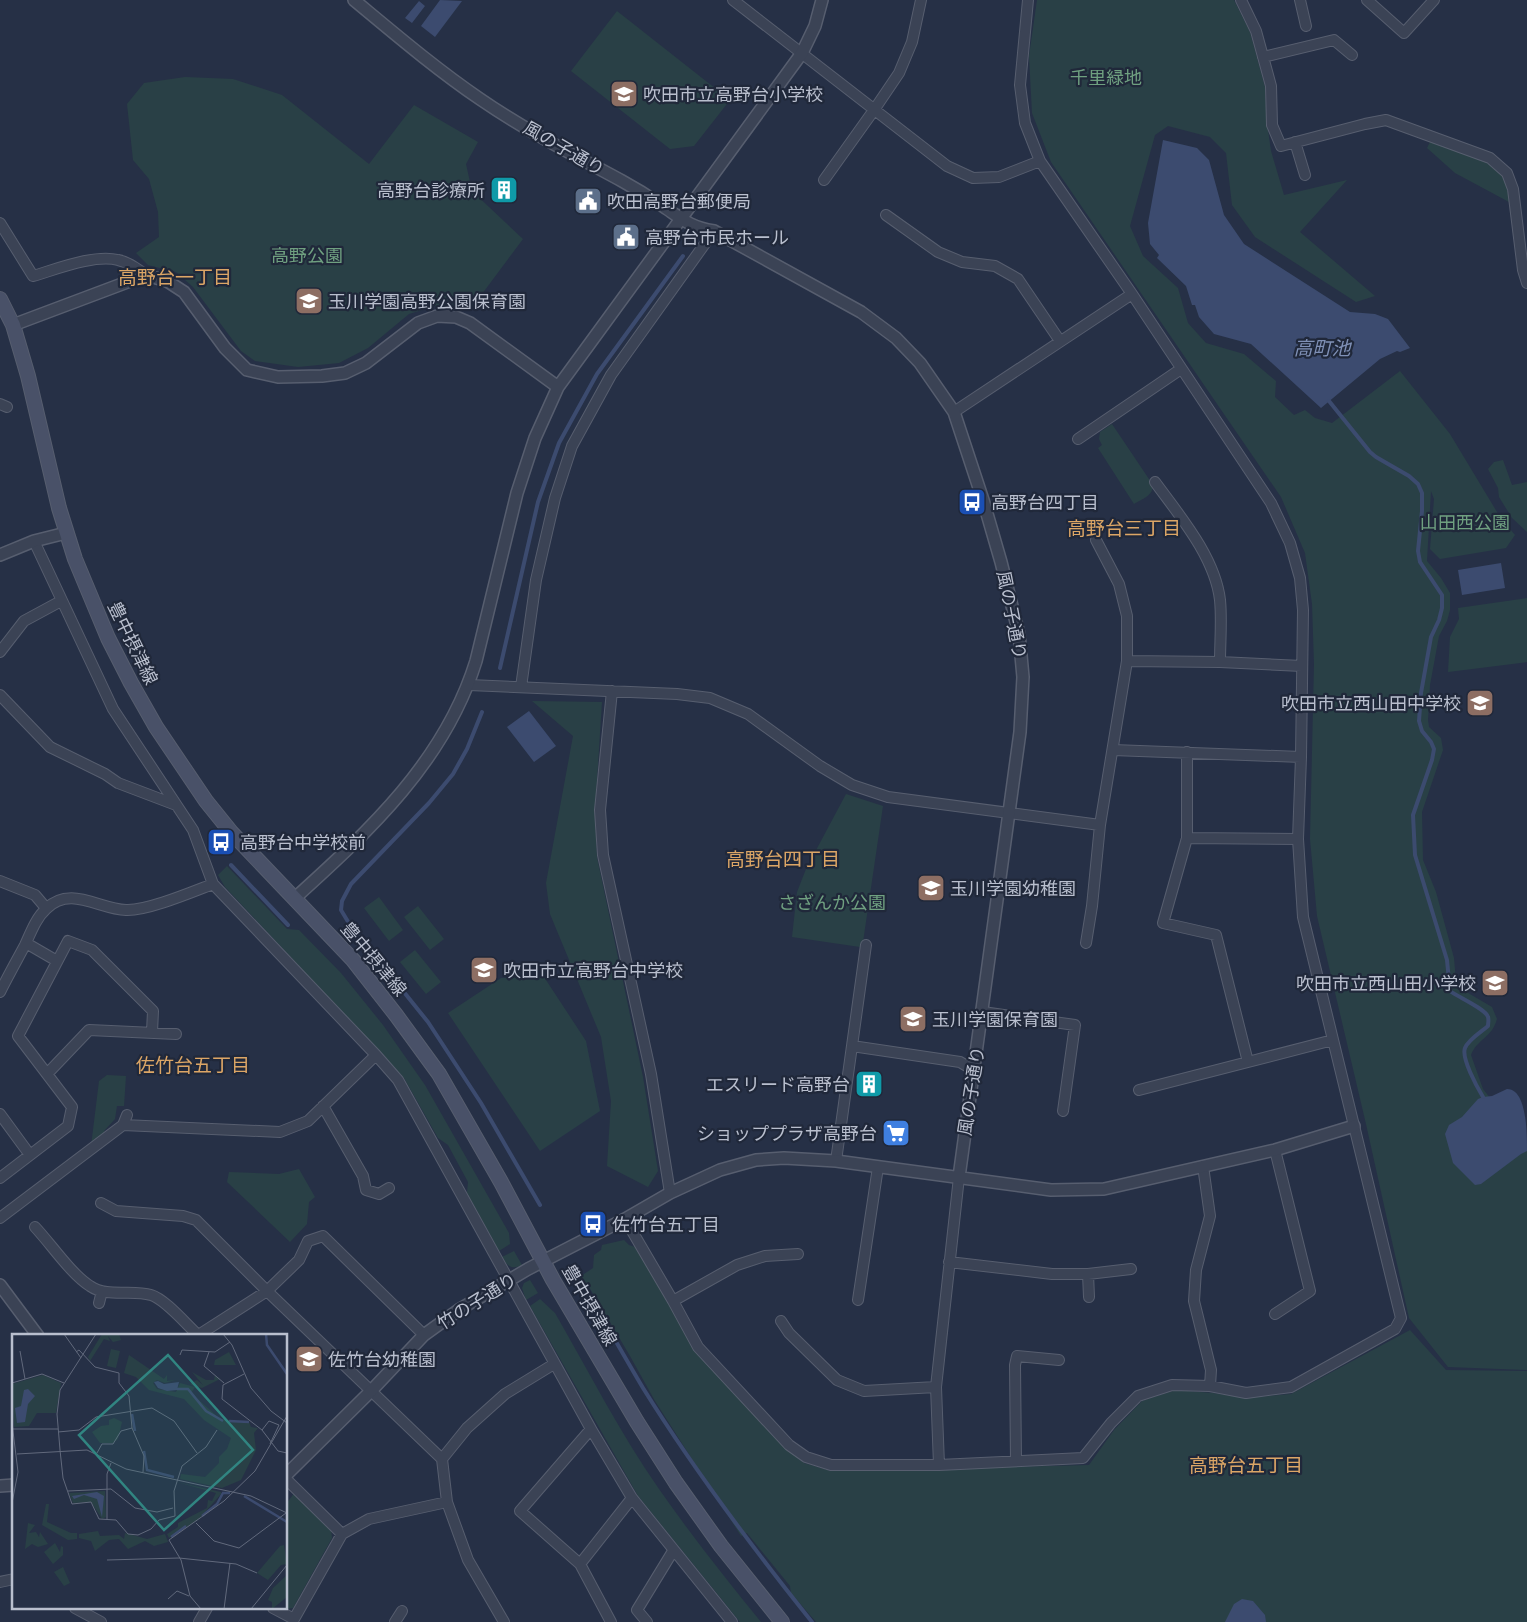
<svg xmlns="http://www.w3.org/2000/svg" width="1527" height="1622" viewBox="0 0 1527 1622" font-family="Mulish,'Noto Sans JP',sans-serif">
<rect width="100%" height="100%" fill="#263046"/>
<path fill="#294046" d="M1037,0H1234L1250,32L1265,87L1267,123L1271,151L1284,195L1347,180L1300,232L1375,296L1356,302L1255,237L1232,205L1226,153L1210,137L1168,126L1155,135L1130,226L1143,256L1178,288L1188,323L1206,343L1244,354L1276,381L1275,397L1294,415L1305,410L1315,418L1332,423L1400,371L1450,434L1500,517L1515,535L1506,548L1440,559L1430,549L1434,499L1431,491L1427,561L1441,578L1450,593V610L1447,621L1439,636L1430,685L1428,720L1429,727L1441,738L1443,750L1422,812L1423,860L1436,892L1454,958L1456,981L1463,990L1492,1007L1497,1019C1492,1038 1477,1039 1471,1055L1483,1089L1527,1144V1370L1448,1367L1409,1318L1366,1124L1317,916L1310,839L1314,664L1312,604L1305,553L1281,497L1051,162L1032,113L1029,56Z
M617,11L730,100L694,146L670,149L571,71Z
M185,77L233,79L282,95L369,164L414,105L478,142L466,164L472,191L523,239L470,310L455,306H435L409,314L368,348L339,363L298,367L255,361L241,351L193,287L176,272L148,265L136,253L159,237L158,212L149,179L133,160L127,104L144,83Z
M1430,142C1448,148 1488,159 1500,172C1507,180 1508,192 1509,202L1455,173L1427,148Z
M1112,424L1153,485C1153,496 1142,499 1134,504L1098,448L1102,445L1099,439L1100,432Z
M1503,460L1512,485L1527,482V532L1512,518L1499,497L1498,488L1488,469L1494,462Z
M1527,598V662L1448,672L1450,637L1459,619L1458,608Z
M532,701L602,702L595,812L597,857L643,1077L658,1171L648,1187L607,1166L611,1101L601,1037L550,914L546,883L573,736Z
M846,794L883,806L863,942L860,947L792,937L797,892L806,869Z
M227,866L287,929L299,930L341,973L383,1025L425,1085L509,1233L510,1244L499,1251L467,1193L468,1182L448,1145L438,1138L404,1078L225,887L218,875Z
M379,897L403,930L389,941L364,908Z
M418,906L444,939L430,950L404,917Z
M415,950L441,982L426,994L400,962Z
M544,977L586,1041L600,1111L540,1151L448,1013L501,978Z
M107,1075L126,1076L124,1106H117L115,1119L104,1131L106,1134L91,1146L99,1081Z
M299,1169L315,1197L309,1202L307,1224L290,1242L227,1182L229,1172L279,1174Z
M624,1240L629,1245L635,1247L669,1302L697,1352L771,1434L804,1463L831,1471L1089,1465L1114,1430L1142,1401L1176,1390L1213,1393L1245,1398L1291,1394L1410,1330L1446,1370L1527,1371V1622H816L791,1593L790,1586L747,1533L741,1536L655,1401L630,1356L589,1287L584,1290L578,1278L593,1268L594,1255L601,1250L602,1245Z
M514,1251L522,1265C512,1270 507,1266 502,1257Z
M530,1280L538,1293L526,1300L522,1288L524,1283Z
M540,1299L555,1313C589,1372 620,1433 659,1489C691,1535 726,1579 761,1622H740L638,1496L530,1306Z
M295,1492L331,1528L332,1538L293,1608L285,1609L283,1608H286V1504Z"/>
<path fill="#3c4b6f" d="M440,0L462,1L435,37L421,26Z
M419,1L425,6L412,23L405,18Z
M1163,140L1197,148L1209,160L1224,215L1244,244L1350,312L1375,314L1388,319L1410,348L1400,352L1397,351L1380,359L1321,408L1251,344L1214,334L1199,317L1195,305H1192L1186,286L1157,258L1159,255L1150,244L1148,223Z
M1501,563L1505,588L1462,595L1458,570Z
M529,711L556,746L534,762L507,727Z
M1507,1089C1527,1089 1527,1133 1527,1151L1521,1154L1481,1184L1475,1185L1453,1163L1445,1134L1449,1125L1462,1117L1478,1099L1483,1097L1492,1096Z
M1242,1599L1253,1601L1265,1615L1266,1622H1225L1234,1604Z"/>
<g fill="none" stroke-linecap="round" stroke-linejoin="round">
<path stroke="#3c4b6f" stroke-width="4" d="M1329,401L1370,452L1376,457L1409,476L1418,484L1422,493V511L1418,551L1420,562L1442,595V608L1439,620L1431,637L1421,693L1419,721L1422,731L1431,742L1434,749L1432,760L1413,815L1415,855L1447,960L1450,991C1458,997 1486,1009 1488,1017C1489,1020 1488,1023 1488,1026C1481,1032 1468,1040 1465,1048C1461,1058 1477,1087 1483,1097
M500,668L538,502L559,443L597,374L683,256
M482,712L467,749L453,774L429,803L351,884L342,901L341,910L350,925L428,1022L481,1103L540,1205
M231,865L288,925
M586,1290C605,1322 624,1356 643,1388C694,1470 752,1547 812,1622"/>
<defs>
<path id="minor" d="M733,0L947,166L973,178L999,177L1040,161
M1241,0L1256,31L1271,86L1272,125L1281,146L1365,124L1386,120L1490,158L1507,173L1513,189L1523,270L1527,283
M1300,0L1306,26
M1367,0L1404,33L1434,0
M1263,57L1334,40L1352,55
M1295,142L1305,175
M824,180L874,110L899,73L912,42L921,0
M886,215L938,252L962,262L995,266L1018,279L1060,341
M0,223L33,276C57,269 95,254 118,260C129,262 137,269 146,275
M0,404L7,407
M954,412L1132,294
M1078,439L1181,369
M1155,482C1179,515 1215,557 1220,600C1222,620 1220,642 1220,662
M1096,540L1119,584L1127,616V661
M34,541L113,709L193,830L213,884L376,1055L398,1080L591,1429
M0,652L24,621L61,601
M469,685L677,694L710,698L748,714L820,766L852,785L888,797L1100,825
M521,687L536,580L555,498L572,446L611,375L714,231
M612,691L600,810L603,855L651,1074L670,1193
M0,695L50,747L105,774L118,783L176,805
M1113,750L1301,757
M1187,838V752
M1298,839L1187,838L1163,923L1216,935L1248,1062L1333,1040
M0,881L35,895L46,908
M26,943L57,961
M1086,943L1092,906L1100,825L1127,661L1220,662L1302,666
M0,992C8,976 17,960 25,945C31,932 36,918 46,909C70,885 99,909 126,910C147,911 192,892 213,884
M983,1012L1075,1025L1063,1111
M852,1046L960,1062L975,1071
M47,1074L89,1030L176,1034
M1139,1090L1248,1062
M323,1106L363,1176L366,1190L379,1194L389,1188
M0,1114L30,1155
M123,1125L127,1115
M836,1161L866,945
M1203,1166L1210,1216L1196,1270L1194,1301L1211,1370L1210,1386
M0,1178L68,1126L72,1107L18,1036L68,941L92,950L153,1011L152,1032
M101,1203L116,1211L183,1216L196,1220L267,1291L442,1459L447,1502L468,1560L504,1622
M0,1218L123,1125L280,1132L308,1121L376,1055
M625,1219L673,1301L698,1347L789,1445L806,1457L831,1465H939L1083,1458L1111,1423L1138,1396L1172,1385L1210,1386L1246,1393L1291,1387L1395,1329L1401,1318L1303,917L1298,839L1301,757L1303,610L1300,578L1290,543L1271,503L1132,294L1040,161L1025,123L1020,85L1028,0
M35,1227C51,1244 71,1274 90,1286C107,1298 132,1289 151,1295C165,1299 186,1324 197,1334
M949,1262L1052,1274H1088L1131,1269
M1088,1274L1089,1297
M858,1300L878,1167
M673,1301L737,1265L765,1256L798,1254
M99,1303L102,1291
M1275,1314L1310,1291L1275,1150
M781,1321L789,1333L837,1380L864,1391L936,1387
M197,1336L267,1291L299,1260L308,1241L323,1236L424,1335
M442,1459L467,1428L505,1394L554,1364
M1016,1461L1015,1365L1017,1356L1059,1360
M939,1465L936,1387L959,1177
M286,1479L342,1534
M580,1564L632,1498
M0,1582L14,1579
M75,1608L101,1622
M273,1608L294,1619L342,1534L369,1519L447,1502
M199,1622L207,1608
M395,1622L402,1611
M611,1622L580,1564L520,1511L591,1429L632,1498L732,1622
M647,1622L637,1610L673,1551"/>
<path id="tertiary" d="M354,0C395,34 436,69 480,99C525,130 574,155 622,181C635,188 648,196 661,205C681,218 689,227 714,231L861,312L896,338L920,363L954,412L983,500L1001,562L1019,634L1023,677L1020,732L959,1177
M13,325L146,275L167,281L184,292L225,348L247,370L278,377L322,376L345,373L366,363L418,323L437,316L456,317L470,323L558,387
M0,555L34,541L66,533
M295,898C370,830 445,761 476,661L517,493L535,438L558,387L802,53L815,26L822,0
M0,1285L38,1336
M286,1475L371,1391L424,1335L460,1309L528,1269L625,1219L670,1193L720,1170L756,1160L784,1158L836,1161L1051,1190L1104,1189L1275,1150L1354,1126
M0,1486L14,1485"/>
<path id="secondary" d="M0,299L13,325L28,376L59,508L75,559L108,638L131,683L156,727L206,801L231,832L353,960L396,1015L439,1074L501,1182L553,1280L637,1422L676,1483L721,1546L782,1622"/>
</defs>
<use href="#minor" stroke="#575e6f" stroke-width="12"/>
<use href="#tertiary" stroke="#575e6f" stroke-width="14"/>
<use href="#secondary" stroke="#575e6f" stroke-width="16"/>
<use href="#minor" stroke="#3b4355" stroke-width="10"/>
<use href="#tertiary" stroke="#3b4355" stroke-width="11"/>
<use href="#secondary" stroke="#495168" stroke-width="14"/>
</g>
<defs>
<symbol id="school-square" viewBox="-11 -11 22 22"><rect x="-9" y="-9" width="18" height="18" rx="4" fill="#8d6e63" stroke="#20283a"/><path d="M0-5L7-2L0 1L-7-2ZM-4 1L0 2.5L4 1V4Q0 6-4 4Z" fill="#fff"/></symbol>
<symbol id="building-square" viewBox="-11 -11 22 22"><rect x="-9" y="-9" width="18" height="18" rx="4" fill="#0f9aa8" stroke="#20283a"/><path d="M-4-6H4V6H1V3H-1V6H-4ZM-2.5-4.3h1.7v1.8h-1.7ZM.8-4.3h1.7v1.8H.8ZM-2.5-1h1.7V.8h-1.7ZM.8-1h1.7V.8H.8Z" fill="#fff"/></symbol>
<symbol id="civic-square" viewBox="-11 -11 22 22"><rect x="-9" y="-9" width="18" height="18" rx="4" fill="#5c6f8a" stroke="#20283a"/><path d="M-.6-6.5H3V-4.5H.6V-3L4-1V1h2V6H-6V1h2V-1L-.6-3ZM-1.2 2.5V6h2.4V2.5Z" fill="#fff"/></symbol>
<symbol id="bus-square" viewBox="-11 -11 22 22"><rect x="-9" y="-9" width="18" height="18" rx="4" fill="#1a4fb4" stroke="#20283a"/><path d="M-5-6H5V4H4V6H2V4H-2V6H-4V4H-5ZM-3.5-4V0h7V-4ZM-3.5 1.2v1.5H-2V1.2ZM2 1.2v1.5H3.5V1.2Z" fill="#fff"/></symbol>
<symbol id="supermarket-square" viewBox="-11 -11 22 22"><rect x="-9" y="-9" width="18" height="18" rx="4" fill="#3f7fe0" stroke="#20283a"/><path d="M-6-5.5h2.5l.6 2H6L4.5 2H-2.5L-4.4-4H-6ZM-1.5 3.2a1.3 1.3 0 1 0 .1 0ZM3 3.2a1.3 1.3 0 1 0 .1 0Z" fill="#fff"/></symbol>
</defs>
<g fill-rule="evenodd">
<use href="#school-square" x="608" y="78" width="32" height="32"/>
<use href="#building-square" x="488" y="174" width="32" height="32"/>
<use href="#civic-square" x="572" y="185" width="32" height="32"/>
<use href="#civic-square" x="610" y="221" width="32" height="32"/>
<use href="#school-square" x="293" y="285" width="32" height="32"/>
<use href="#bus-square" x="956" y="486" width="32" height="32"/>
<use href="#school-square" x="1464" y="687" width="32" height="32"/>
<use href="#bus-square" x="205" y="826" width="32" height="32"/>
<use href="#school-square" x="915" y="872" width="32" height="32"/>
<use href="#school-square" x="468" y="954" width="32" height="32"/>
<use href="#school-square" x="1479" y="967" width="32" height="32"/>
<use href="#school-square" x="897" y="1003" width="32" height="32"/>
<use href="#building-square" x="853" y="1068" width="32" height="32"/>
<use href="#supermarket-square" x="880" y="1117" width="32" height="32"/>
<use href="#bus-square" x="577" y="1208" width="32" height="32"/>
<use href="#school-square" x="293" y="1343" width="32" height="32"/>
</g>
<g text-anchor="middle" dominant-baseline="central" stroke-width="4.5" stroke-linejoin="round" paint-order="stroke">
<g font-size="18" fill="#6fa080" stroke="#20283a">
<text x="1106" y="77">千里緑地</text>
<text x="307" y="255">高野公園</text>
<text x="1465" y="522">山田西公園</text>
<text x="832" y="902">さざんか公園</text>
</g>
<g font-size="18" fill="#b9bfce" stroke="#20283a" text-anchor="start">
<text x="643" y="94">吹田市立高野台小学校</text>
<text x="485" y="190" text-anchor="end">高野台診療所</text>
<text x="607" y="201">吹田高野台郵便局</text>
<text x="645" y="237">高野台市民ホール</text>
<text x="328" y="301">玉川学園高野公園保育園</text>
<text x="991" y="502">高野台四丁目</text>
<text x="1461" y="703" text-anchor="end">吹田市立西山田中学校</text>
<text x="240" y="842">高野台中学校前</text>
<text x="950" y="888">玉川学園幼稚園</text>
<text x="503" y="970">吹田市立高野台中学校</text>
<text x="1476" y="983" text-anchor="end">吹田市立西山田小学校</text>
<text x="932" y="1019">玉川学園保育園</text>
<text x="850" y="1084" text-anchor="end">エスリード高野台</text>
<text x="877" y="1133" text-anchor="end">ショッププラザ高野台</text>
<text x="612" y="1224">佐竹台五丁目</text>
<text x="328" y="1359">佐竹台幼稚園</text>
</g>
<g font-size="18" fill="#b9bfce" stroke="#20283a">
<text transform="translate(564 148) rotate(30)">風の子通り</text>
<text transform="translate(1012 615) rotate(79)">風の子通り</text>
<text transform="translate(133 643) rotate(64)">豊中摂津線</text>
<text transform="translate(374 959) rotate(50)">豊中摂津線</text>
<text transform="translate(971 1091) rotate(-81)">風の子通り</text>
<text transform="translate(477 1301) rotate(-32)">竹の子通り</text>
<text transform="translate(590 1305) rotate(60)">豊中摂津線</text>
</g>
<g font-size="19" fill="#dca666" stroke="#20283a">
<text x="175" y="277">高野台一丁目</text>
<text x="1124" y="528">高野台三丁目</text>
<text x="783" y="859">高野台四丁目</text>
<text x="193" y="1065">佐竹台五丁目</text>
<text x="1246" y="1465">高野台五丁目</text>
</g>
<g font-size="19" font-style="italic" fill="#7f90b6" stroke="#20283a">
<text x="1322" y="348">高町池</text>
</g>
</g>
<g transform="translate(12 1334)">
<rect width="275" height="275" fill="#263046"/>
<path d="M90,0H107L109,6L101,8L96,2L98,7L92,5L78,27L76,23ZM99,15L108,17L104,34L95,32ZM217,18L224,31H202L203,26ZM117,21L152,45L155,41V47L163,46L153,49L145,46L141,49L145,55L164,58L168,49L183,53L179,59L208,85L237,88L239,93L246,94L242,99L244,116L229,146L210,154L168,145L169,140L193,143L207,129V123L215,115L219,104L192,86L172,65L137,56L124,43L112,39ZM180,38L194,46H202L203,41L208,45L190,54L182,52L178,50L185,46L191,51ZM31,41L49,49L44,79H25L17,92L2,93L0,50ZM102,84L110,88L106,105L101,109H88L80,98L89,92L97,91V86ZM165,148L209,158V160L186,186L157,204L155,200L166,193V189L195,174L196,166L200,167L204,159ZM93,157L94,183L90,185L79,168L61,169L57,159ZM34,170H37L35,188L59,199H65V205L56,206L30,191ZM16,189L23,191L17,199L24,198L27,203L28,198L36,210L26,213L20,210L13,215ZM86,197L88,202L107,201L112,205L113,199L135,205L153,200L156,208L142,212L133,207L116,215L107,205L97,206L83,217L79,207L67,204V200ZM43,209L48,218L49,212L51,213V221L41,230L32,218ZM272,211L275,230L269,231L256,246L245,239L268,212ZM51,233L58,249L52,252L42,238ZM275,241V263L260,275V268L256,266L261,254Z" fill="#294046"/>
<path d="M146,47L152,50L167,48L165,56L155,57L146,54L142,48ZM16,55L23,62L16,70L13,88L5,89L3,74L9,72L12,56ZM85,158L92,162L90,183L85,165L72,161L62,165L60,162Z" fill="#3c4b6f"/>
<path fill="none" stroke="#3c4b6f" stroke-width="2.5" d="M254,0L255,11L275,40M165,55H176L194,77L211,87M120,80L123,97M217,87L237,88M132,117L135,136L162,143M232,162L275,188M190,182L205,170L211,159H218M159,203L174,192"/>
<path fill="none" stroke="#61697c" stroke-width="1" d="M52,0L69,24M211,0L220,11L239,54L259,77L275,89M8,17L13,45M64,18L67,16L83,33L107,39V49L117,62L120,94L132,122L131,138M197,18L192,32L212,49M168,21L170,16L203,18L218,8M232,40L211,51L210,65L250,96L266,117L275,119M0,49L30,40L52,49M0,89L6,138L0,169M1,95H46M250,96L257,87L267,91L258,110M46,98L67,96L84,83L140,74L162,87L185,119M48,116L51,144L60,170L79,168L87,185L104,186L116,200L126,201L139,195L147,186L163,182L162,157L170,132L194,113L205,96M48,116L45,80L48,56L84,0M85,119L90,110H101L109,97L120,94M5,120L75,116L114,135L239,162L275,179M56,157L99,155L123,174L145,178L161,174M95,186V140L99,129M184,189L202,207L227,214L274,179M95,226L167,224L224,230L245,239M156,265L165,257L177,262M189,275L178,262L169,226L157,206L212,167L243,137L275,82M212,275L218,229M239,275L275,231"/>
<path fill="#318581" fill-opacity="0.15" stroke="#318581" stroke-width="2.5" d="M156,21L241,116L152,196L67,101Z"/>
<rect width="275" height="275" fill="none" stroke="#b9bfce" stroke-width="2.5"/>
</g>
</svg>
